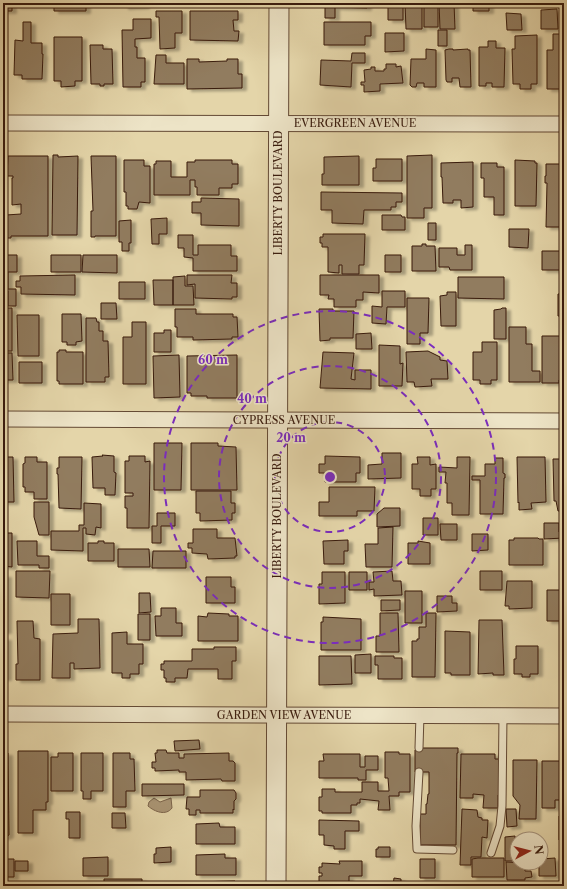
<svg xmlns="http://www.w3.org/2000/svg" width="567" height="889" viewBox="0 0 567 889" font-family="'Libre Caslon Text',serif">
<defs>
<filter id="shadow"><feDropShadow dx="4.5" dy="2.5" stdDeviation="1" flood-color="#0004"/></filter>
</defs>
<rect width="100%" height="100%" fill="#e4d5a9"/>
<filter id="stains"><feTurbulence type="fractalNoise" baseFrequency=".005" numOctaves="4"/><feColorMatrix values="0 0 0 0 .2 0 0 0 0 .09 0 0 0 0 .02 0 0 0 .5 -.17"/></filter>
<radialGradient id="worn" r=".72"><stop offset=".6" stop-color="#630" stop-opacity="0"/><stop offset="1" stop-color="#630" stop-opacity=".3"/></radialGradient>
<path fill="#aa9574" stroke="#7c644b" d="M154,798L160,802L171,798L172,808C166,816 155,812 148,806L149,802Z"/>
<path fill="#917b5e" stroke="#381a0d" filter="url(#shadow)" d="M3,3H12V11H3Z
M15,3H51V6H15Z
M54,3H86V11H54Z
M124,3H145V6L124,7Z
M325,3H367V8L335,7V18H325Z
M388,3H403V20H388Z
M405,3H422V29H406Z
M424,3H438V27H424Z
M439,3H454L455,29H440Z
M473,3H489V11H473Z
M557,9L558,29H541V10Z
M156,11H182V33H175V48L160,49L159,17H156Z
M190,11H238V20H233L234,31H239L238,41L190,40Z
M506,13L521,14L522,30H507Z
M133,19H151V38L135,39V47H137V58H145V82H141V87H123L122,30H133Z
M23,22H31V43H42V54H43L42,79H22V75H14L15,40L23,41Z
M324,22H371V36H365V45H324Z
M438,30H447V46H438Z
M385,33H404V51L385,52Z
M553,34H564V92L561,91V89H547V50H553Z
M537,35V84H531V89H520V84H513L512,49H515V36Z
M54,37H82V81H75V86L61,87V81H54Z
M488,41H496V48H505L504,87H492V83H486V86H479V47H488Z
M90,45H103V49H112L113,84H104V86H100V84H91Z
M426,49L436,50V87H424V83H417L416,87H412L410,85L411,59H426Z
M449,49H453V50L468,49V50H470L471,87H460L459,78H452V82H447L446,80L445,50Z
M352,53H365V63H352L351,87L320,85L321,60L351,61Z
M156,55H166V63H184V84H154Z
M187,59H199V62L227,61V59H238V74H242V88L187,89Z
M386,64H396V67L401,66L403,83L380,84V91L364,92V85H361V82H365L364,70L371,69V67H375V71H384V69H386Z
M53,155H58V157L78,156L77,235H52Z
M432,155V208H424V218H407V156Z
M8,156H48V236H11V238H6V215L21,214V204L12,205V178H13V176H7Z
M91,156H116V236H95V237H91V211H93Z
M359,156V185H322V174H324V157Z
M376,159H402V181H373V168H376Z
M124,160H144V166H150V203L139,202L137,209H128V206H126V192H124Z
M195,160H232V164H238V184H232V188H219V195H197V187H195V180H190V195H154V164H156V161H171V177H187V162H195Z
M515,160L535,161V163H537L536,206H515Z
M473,162V207L461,208V200H453V203H443L442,177H441V163Z
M481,163H497V167H504V215H494V197H484V178H481Z
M546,164H564V227H546L547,183H545V176H546Z
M321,192L402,193V202H396V207H391V210H364L363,224L332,223V210H321Z
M201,198L239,199V226L201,225V213H192V202H201Z
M382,215H401L402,217H405V230H382Z
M167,218V234H159V244H152L151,219Z
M131,220V243H129V251H122V242H119V221Z
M428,223H436V240H428Z
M509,229H529L528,248L509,247Z
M323,234H365L364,265H359V274H342V265H339V273L328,272V247H322V243H320V237H323Z
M178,235H193V255H198V245H231V256H237V271H193V258L184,257V248H178Z
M422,244H426V246H435L436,271H412V246H422Z
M465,245H472V270H450L449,267H439V248H457V255H465Z
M542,251H561V257H562L563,264H560V270H542Z
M3,255H17V272H8V289H16V306H8V291H3Z
M51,255H81V272H51Z
M83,255H117V273L82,272Z
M385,255H401V272H385Z
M75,275V295L21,294V287H16V281H20V276Z
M187,275H232L231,283H237V297H232V299L195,298V284L187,285Z
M320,275H379V293L363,292V300H356V307H334V299H328L329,295H320Z
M185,276V286H193L194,305H173V277Z
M458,277H504V299L458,298Z
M153,280H173V305H154Z
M119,282H145V299H119Z
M382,291H405V307H387L386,324L372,323V306L382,307Z
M447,292H456V326H441L440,296L447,295Z
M558,294H564V316H558Z
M407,298H429L428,333H420V344H407Z
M101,303H116L117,319H101Z
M3,308H12V351H3Z
M502,308H506V339H494V310L501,309Z
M175,309H196V314H233V317H237L238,337H232V339L193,340V337H177V327H175Z
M319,309H333V311H354L353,338H330V340L320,341Z
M62,314H81L82,341L76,342V345H67V342H62Z
M17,315H39V356H18Z
M86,318H96L97,322H99V331H103V341H108L109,377H105V382H86Z
M132,322H146V384H123V337H132Z
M509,327H526V344H532V371H540V382H509Z
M164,330H171V352H154V333H164Z
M371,333L372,349H356V334Z
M542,336H564V380H559V383H542Z
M482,342H497V380H491V384H480V380H473V352H482Z
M379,345L400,346V364L403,363L402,386H379Z
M59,350H66V352H83V384H59V381H57V352H59Z
M428,351L440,357V360L447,361L448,379H431L432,386L415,387L414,382H407L406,352Z
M323,352L354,353L351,379L355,380V370H371V389L320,388Z
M3,353H12L13,380H3Z
M179,355L180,397L154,398L153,356Z
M237,355V398H207V396H191V393H187V356Z
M19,362H42V383H19Z
M154,443H182L181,490H154Z
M191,443H218V446L236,447L237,490H191Z
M382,453H401V478L368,479V465L382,464Z
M102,455L114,456V472L116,473L115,495H105V488H93L92,457L103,456Z
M129,456H145V462L150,461L149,528H127V508H125V496H133V493H125V461H129Z
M325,456L360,457V473H356V482H325V473H319V464H325Z
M3,457H13L14,502H3Z
M25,457H37V462H47V499H34V492H25V487H23V464L25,463Z
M59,457H82L81,509L59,508L58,474H57V468H59Z
M417,457H430V465L436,464V489H431V496H420V489H412V464H418Z
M457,457H470L469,515H452V503H447V483H445L446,472H439V467L457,468Z
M517,457H545L546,502L531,503L532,509L519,510V502L518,503Z
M495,458H503V473L505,474V478H504L503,514H480V480H472V476H485V464H495Z
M553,459H564V522H561V511H558L556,501H554Z
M329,487H375L374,511H357V516H319V502H329Z
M196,491H231V503H235V513H232V520L200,521V513H196Z
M34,502H49V535H39L34,517Z
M84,503L101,504V528L96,527L95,535L86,534V528H83V551L51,550V531H79V525H84Z
M384,508H400V526L377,527V514Z
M157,513H175V526H161V543H152V526H157Z
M423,518H438V535H423Z
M544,523H559V532H563L564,538L544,539Z
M440,524H457V540H441Z
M393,527L392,567H366L365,544H378V528Z
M193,529H217V538H235L237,556H235V558L208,559L207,554L192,553V548H188V543H193Z
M3,533H12V567L3,566Z
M472,534H488V550L472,551Z
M514,538H538L539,539H543V565H509V540H514Z
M348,540V551H344V564H324L323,541Z
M17,541H37V556H49V568H39V565H18Z
M98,541H104V543H114V561H88V543H98Z
M418,541L430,543V564H408V543H418Z
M118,549H149L150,567H118Z
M153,551H186V568H152Z
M16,571H50L49,598L16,597Z
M392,571L393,581H401L402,595L374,596V589L369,590V582H374L373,572Z
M480,571H502V590H480Z
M322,572H345V603L319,604V584H322Z
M349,572H367V590H349Z
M3,575H7V631H3Z
M206,577H231V587H235V603H206Z
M507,581H532V608L509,609V606H505Z
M547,590H564V621H547Z
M405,591H422V623H405Z
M139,593H150L151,612L139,613Z
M51,594H70V625H51Z
M437,596H452V603H457V611L437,612Z
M381,600H400V610L381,611Z
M161,608H176V623H182V636H156L155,616H161Z
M208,613L229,614V616H238V641H198V616L207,617Z
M380,613H398L399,652H376V636H380Z
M426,613H436L435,677H412V641H417V639H419V627H426Z
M138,614H150V640H138Z
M323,617L361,619V650H321V622H323Z
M78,619H99L100,668L74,669V663H70V678H52L53,634L78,633Z
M479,620H502L504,675H493V673L478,674Z
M17,621H33L34,638L40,639V680H16V664H18Z
M445,631L470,632V675H451V673H445Z
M127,632V644H143V664H139V674H130V678H122V673H112V633Z
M562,637H564V673V652L562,651Z
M3,638H7V678H3Z
M516,646H538V674H530V677H522V674H514V659H516Z
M214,647H236V661H232V679H218V669H188L187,678H175V682H166V678H164V670H161V664H164V661H192V649H214Z
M371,654V673H355V655Z
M319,656H351L352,684L319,685Z
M375,656H394V658H402V679H378V665H375Z
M199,740L200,749L175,751L174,741Z
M419,748H458V753H457L456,845H420V814H426V804H427L428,794H429V772H415V750Z
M157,750H166L167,753H179V758H184V754L229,753V761H233L235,763V781H222L221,779L186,780V772H179V770L155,771V768H152V762H156L155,753H157Z
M18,751H48V802H46V810H33V833H18Z
M385,752H399V754H410V792H399V796H389L390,810H378L379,801L360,799V803H357V805H351V813H322V811H319V797H322V789H335V792H362V782H378V791H389L388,778H385Z
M3,753H8L9,835L6,837H3Z
M58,753H73V791H51V757H58Z
M81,753H103V791H91V799H83V791H81Z
M113,753H130V759H134L135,791H126V807H113Z
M323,754H360V767H365V756H378V770H366V780H358V778H319V761H324Z
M461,754H495V759H500V795H498V808H483L484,795L473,794V798H460Z
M513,760H537L536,819H519L520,805L513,796Z
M542,761H564L563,800H555V808H542Z
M142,784H184V795L142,796Z
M200,790H234L236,793V799L234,801V810L233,809V813H200V810H196V815H189V809H186L187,797H200Z
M462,809L477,810L478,817L482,818V820H488L487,838L482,837L481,857H471V865H460Z
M506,809H516L517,826L507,827Z
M66,812H80V838H69V819H66Z
M112,813H125L126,828H112Z
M564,815V840H559V816Z
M319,820L359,821V831H345V849H334V846L324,845V835H319Z
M219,823L220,827H235V844H196V824Z
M515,836L516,861H505V837Z
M171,847V862L154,863V854H156V848Z
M378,847H390V857H376V849H378Z
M225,854V858H236V875H196V855Z
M108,857V876H83V858Z
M478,858H504V877H472V859Z
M555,858L556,876H539V863H541V859Z
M3,859H14V877H3Z
M420,859H435V878H420Z
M15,861H28V871H15Z
M339,861H362V876H349V886H319V876H322V873H319V867H322V863L340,864Z
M506,862L525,863V871H531L532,877L525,878V880H507Z
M394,878L401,879V886H378V885H393Z
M104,879H142V885L148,886H104Z
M235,881V886H191V882Z
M7,882H24V886H7Z
M412,882H430V886H412Z
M505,882H547V886H505Z"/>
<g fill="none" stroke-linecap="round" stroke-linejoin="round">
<defs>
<path id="service" d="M419,748L420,715
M419,772L416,826L417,849L453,850
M491,853L500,826L502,806L503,715"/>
<path id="minor" d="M3,123L564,124
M3,419L564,421
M3,714L564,716"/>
<path id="tertiary" d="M276,886L279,3"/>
</defs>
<use href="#service" stroke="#634934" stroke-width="9"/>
<use href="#minor" stroke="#634934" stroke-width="17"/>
<use href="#tertiary" stroke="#634934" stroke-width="21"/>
<use href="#service" stroke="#ede4c7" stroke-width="7"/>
<use href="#minor" stroke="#ede4c7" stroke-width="15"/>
<use href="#tertiary" stroke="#ede4c7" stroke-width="19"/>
</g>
<g fill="none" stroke="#7b2cbf" stroke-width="2" stroke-dasharray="7 5">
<circle cx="330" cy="477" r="55"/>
<circle cx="330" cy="477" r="111"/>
<circle cx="330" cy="477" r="166"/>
</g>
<g text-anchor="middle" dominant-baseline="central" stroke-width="3" stroke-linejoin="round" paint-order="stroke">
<g font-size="11" fill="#381a0d" stroke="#ede4c7">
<text x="355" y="123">EVERGREEN AVENUE</text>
<text transform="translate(278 193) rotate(-90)">LIBERTY BOULEVARD</text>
<text x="284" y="420">CYPRESS AVENUE</text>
<text transform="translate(277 516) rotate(-90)">LIBERTY BOULEVARD</text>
<text x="284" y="715">GARDEN VIEW AVENUE</text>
</g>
</g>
<circle cx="330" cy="477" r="6" fill="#7b2cbf" stroke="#ede4c7" stroke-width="2"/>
<g font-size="12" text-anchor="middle" font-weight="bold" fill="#7b2cbf" stroke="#ede4c7" stroke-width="3" stroke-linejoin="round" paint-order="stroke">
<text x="213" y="364">60 m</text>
<text x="252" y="403">40 m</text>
<text x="291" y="442">20 m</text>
</g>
<rect width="567" height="889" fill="none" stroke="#e4d5a9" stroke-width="16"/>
<rect x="4" y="4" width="559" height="881" fill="none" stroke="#381a0d" stroke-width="2"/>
<rect x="8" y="8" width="551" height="873" fill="none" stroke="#381a0d"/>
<g transform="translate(529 851) rotate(83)"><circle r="19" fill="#ede4c7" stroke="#a5937d"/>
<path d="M0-3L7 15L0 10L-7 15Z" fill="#8f2418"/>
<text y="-6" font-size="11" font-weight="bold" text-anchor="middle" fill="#381a0d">N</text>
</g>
<rect width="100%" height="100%" filter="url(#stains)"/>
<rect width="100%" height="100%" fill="url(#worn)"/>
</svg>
